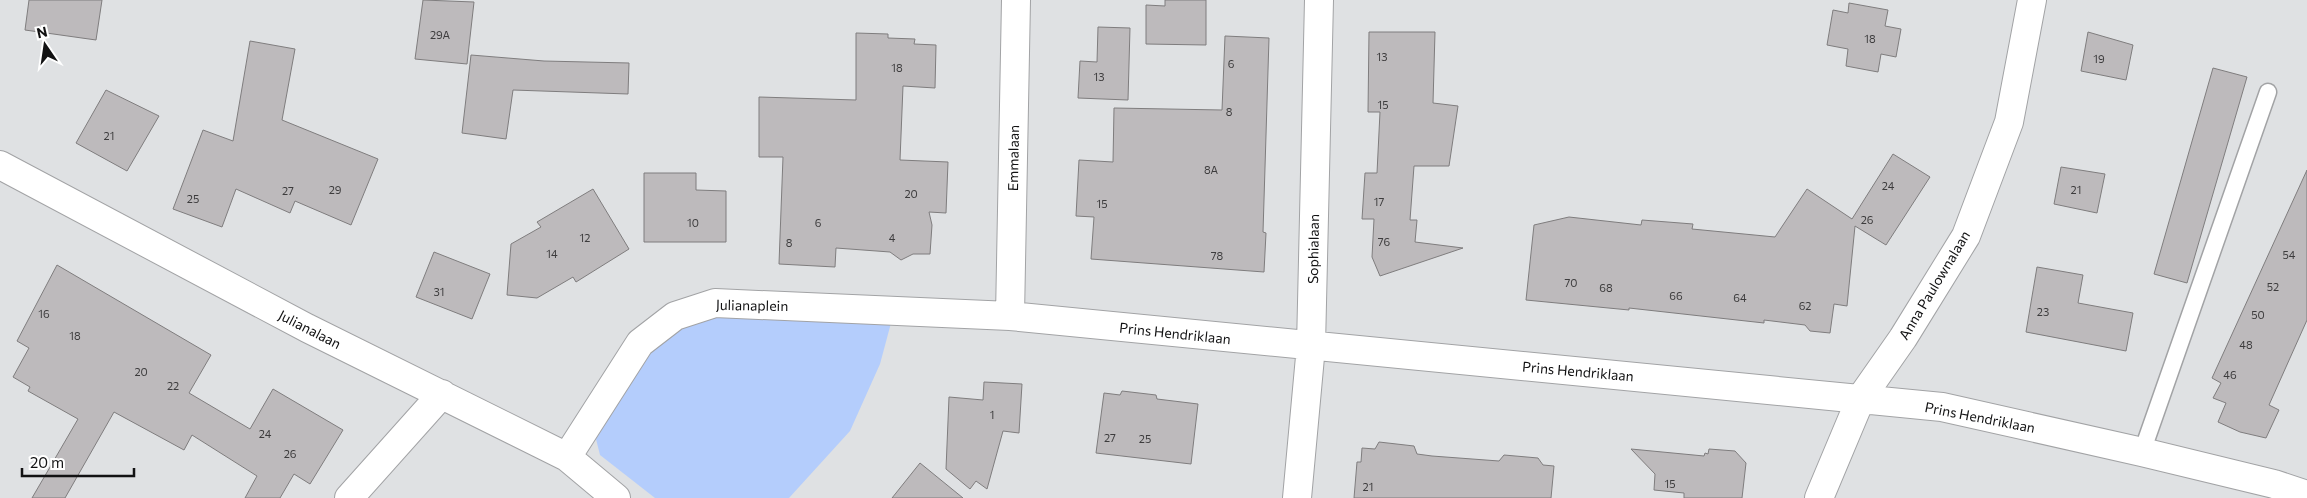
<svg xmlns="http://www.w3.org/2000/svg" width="2307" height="498" viewBox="0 0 2307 498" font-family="Commissioner,sans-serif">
<rect width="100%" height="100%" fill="#dfe1e3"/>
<path fill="#b4cdfc" d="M714,316L891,323L880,364L850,431L789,498H655L600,455L592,423L669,322Z"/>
<path fill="#bdbabc" stroke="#7f7d7e" d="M29,0H102L96,40L25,30Z
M423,0L474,2L467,64L415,59Z
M1165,0H1206V45L1146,44V5L1165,6Z
M1849,3L1888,10L1885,26L1901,29L1896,57L1881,54L1878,72L1846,66L1848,49L1827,45L1833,10L1848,13Z
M1098,27L1130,28L1128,100L1078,98L1080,61L1097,62Z
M1369,32H1435L1433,103L1458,106L1449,166H1414L1410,220H1417L1415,242L1463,248L1380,276L1372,257L1374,219H1362L1365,173H1377L1380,112H1368Z
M2088,32L2133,45L2126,80L2081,71Z
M856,33L888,34V38L915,39L914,44L936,45L935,88L903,86L900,160L948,162L946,213L929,212L932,225L930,254H913L901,260L890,252L836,248L835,267L779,264L783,157H759V97L856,100Z
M1225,36L1269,38L1263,232L1266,233L1264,272L1091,259L1094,217L1076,216L1079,160L1113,162L1114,108L1222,110Z
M250,41L295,49L282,120L378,159L351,225L295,201L290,213L236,189L222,227L173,209L203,130L233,141Z
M471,55L544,61L629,63L628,94L513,90L506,139L462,133Z
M2213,68L2247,77L2187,283L2154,274Z
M106,90L159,116L127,171L76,143Z
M1893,154L1930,177L1886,245L1855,226L1847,306L1834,304L1830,333L1810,331L1805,325L1764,320V323L1629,308V310L1526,300L1534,225L1569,217L1641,225L1642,220L1693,224L1692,229L1775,237L1807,189L1852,219Z
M2061,167L2105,174L2097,213L2054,204Z
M2307,170V320L2269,405L2279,410L2266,438L2240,432L2218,422L2226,403L2213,398L2221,383L2212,378Z
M644,173H696V190L726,191V242H644Z
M593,189L629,249L576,282L573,277L537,298L507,295L511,244L541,227L537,222Z
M434,252L490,274L472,319L416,297Z
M57,265L211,355L189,393L250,429L273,389L343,430L310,484L294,474L280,498H245L257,476L192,435L184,450L114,412L65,498H32L78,419L28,391L30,387L13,377L29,348L17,341Z
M2037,267L2083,275L2078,303L2133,313L2126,351L2026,332Z
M984,382L1022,384L1019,433L1003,431L987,489L976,481L970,489L946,469L949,397L983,400Z
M1122,391L1156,395L1157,399L1198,404L1191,464L1096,453L1104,393L1120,395Z
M1379,442L1414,446L1417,454L1432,456L1499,461L1504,455L1538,458L1543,465L1554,466L1551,498H1354L1357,462H1361L1362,448L1375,449Z
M1631,449L1704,456L1705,453L1708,454L1709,449L1735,451L1746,463L1742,498H1684V493L1654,490L1655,474Z
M920,463L963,498H892Z"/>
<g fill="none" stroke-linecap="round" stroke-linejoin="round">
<defs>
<path id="lane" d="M2142,452L2268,92"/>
<path id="street" d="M0,165L307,328L567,457L616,498
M1010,316L1016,0
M567,457L640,343L675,316L715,303L1010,316L1942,407L2142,452L2274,484L2307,495
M349,498L442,394
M1297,498L1311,346L1319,0
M1819,498L1861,398L1903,338L1966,236L2009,122L2032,0"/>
</defs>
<use href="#lane" stroke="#a2a3a5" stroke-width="19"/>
<use href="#street" stroke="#a2a3a5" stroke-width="30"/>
<use href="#lane" stroke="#fff" stroke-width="16"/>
<use href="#street" stroke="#fff" stroke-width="28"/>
</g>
<g text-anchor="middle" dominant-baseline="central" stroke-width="4.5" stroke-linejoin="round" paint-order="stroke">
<g font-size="11" fill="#3d3c3d">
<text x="440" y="34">29A</text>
<text x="1870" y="38">18</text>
<text x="1382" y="56">13</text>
<text x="2099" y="58">19</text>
<text x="1231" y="63">6</text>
<text x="897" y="67">18</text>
<text x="1099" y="76">13</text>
<text x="1383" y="104">15</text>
<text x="1229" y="111">8</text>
<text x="109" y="135">21</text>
<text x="1211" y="169">8A</text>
<text x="1888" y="185">24</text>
<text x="335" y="189">29</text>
<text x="2076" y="189">21</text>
<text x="288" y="190">27</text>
<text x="911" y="193">20</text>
<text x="193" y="198">25</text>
<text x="1379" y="201">17</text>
<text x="1102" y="203">15</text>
<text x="1867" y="219">26</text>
<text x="693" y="222">10</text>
<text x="818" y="222">6</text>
<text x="585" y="237">12</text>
<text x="892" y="237">4</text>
<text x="1384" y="241">76</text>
<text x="789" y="242">8</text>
<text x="552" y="253">14</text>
<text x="2289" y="254">54</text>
<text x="1217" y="255">78</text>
<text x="1571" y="282">70</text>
<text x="2273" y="286">52</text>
<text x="1606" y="287">68</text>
<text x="439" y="291">31</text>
<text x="1676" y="295">66</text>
<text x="1740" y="297">64</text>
<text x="1805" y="305">62</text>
<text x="2043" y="311">23</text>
<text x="44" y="313">16</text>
<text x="2258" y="314">50</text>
<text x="75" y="335">18</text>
<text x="2246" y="344">48</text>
<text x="141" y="371">20</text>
<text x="2230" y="374">46</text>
<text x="173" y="385">22</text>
<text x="992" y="414">1</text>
<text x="265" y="433">24</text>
<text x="1110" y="437">27</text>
<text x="1145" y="438">25</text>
<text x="290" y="453">26</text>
<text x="1670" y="483">15</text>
<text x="1368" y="486">21</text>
</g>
<g font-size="14" fill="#121213" stroke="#fff">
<text transform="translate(1013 158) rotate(-89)">Emmalaan</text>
<text transform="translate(1313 249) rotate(-89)">Sophialaan</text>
<text transform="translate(1934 285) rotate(-59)">Anna Paulownalaan</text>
<text transform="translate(752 305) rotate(1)">Julianaplein</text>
<text transform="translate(310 329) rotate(27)">Julianalaan</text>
<text transform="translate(1175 333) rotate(6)">Prins Hendriklaan</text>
<text transform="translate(1578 371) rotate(5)">Prins Hendriklaan</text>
<text transform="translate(1980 417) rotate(11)">Prins Hendriklaan</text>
</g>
</g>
<g transform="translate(45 45) rotate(347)" stroke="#ffffff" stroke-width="4" paint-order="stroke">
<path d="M0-4L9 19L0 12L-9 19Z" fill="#121213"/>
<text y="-8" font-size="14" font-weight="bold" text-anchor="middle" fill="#121213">N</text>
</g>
<path d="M22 468v8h112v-8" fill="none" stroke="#121213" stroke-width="2.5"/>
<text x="30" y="468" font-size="15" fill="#121213" stroke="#ffffff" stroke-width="4" paint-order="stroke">20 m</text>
</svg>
